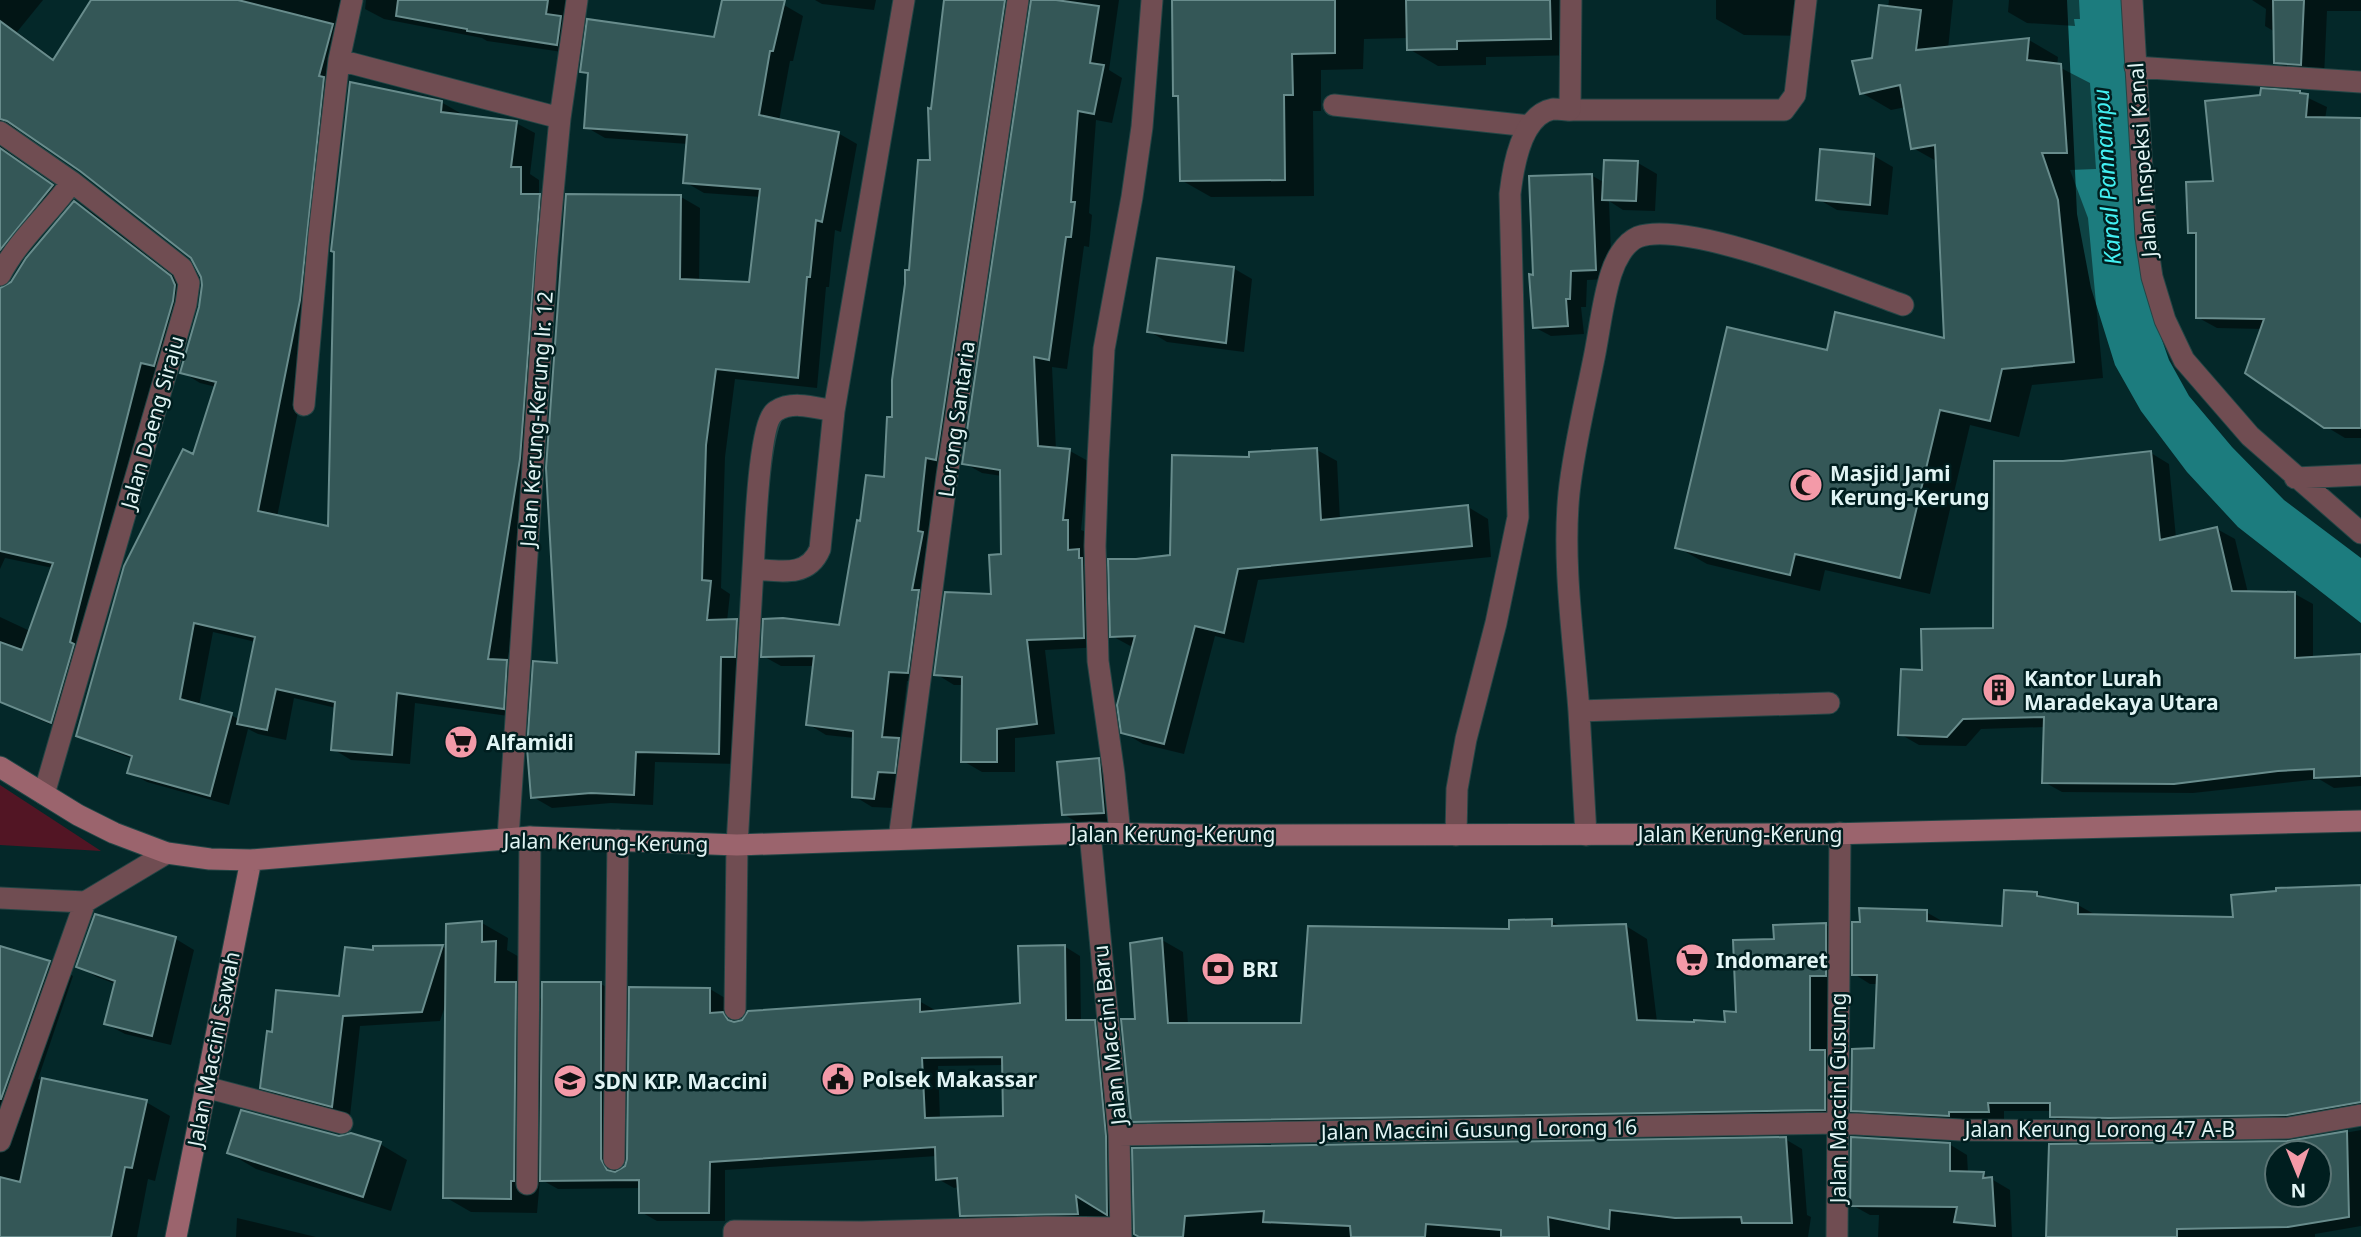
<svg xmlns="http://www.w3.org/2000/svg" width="2361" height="1237" viewBox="0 0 2361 1237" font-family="'Noto Sans',sans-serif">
<rect width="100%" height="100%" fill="#042829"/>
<path fill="#521524" d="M0,785L101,851L0,845Z"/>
<path fill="#1c7c7e" d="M2067,0H2124L2154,317L2169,360L2189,396L2232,447L2284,500L2361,558V623L2238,527L2187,472L2141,411L2115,365L2091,288L2077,214Z"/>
<path fill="#0007" fill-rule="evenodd" d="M0,0H43L17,32L55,60L93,0H364L358,7L337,87L318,311L277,517L330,528L441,102L460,113L459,116L516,123L535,133L530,174L539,180V195L558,206L538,470L507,663L525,672L522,718L415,703L410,764L351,760L333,749L336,708L294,698L286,740L258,734L248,729L229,805L147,782L129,772L133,759L97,745L78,735L194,456L216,387L200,383L182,372L200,308L203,277L192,257L81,170L20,128L8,134L5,143L7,151L70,197L14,266L4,288L12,283L75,203L93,213L190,289L69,732L23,713L5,702L0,691V617L30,631L53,568L5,558L0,569ZM213,632L256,642L240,720L231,715L199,706Z
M366,0H567L576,54L487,41L482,38L384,19L365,9Z
M724,0H761L784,5L803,16L793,61H790L779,121L838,133L857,144L841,232L835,230L829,287H826L817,388L735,379L725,457L721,588L730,594L727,621H737L756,632L738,764L655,762L653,805L611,803L552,808L533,797L559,664L681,197L700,208L699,282L750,284L761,197L704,193L685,182L688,144L605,138L586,127L590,76L582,71L715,39Z
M815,0H876L874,10L822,4Z
M946,0H1030L1027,1L926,683L907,681L900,740L917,750L913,782H896L893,808L872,807L854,796L855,738L826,735L808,724L815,666H781L763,656L840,626L862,523L886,479L910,271L932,162L933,111Z
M1032,0H1119L1109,70L1122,78L1112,123L1096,120L1089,213L1092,215L1089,247L1084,246L1067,369L1052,367L1056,450L1070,451L1088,461L1081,530L1086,532L1102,647L1045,650L1055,734L1015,738V772H982L963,761L964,685H954L936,674L993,596L1003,556L1002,476L982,473L964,463Z
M1174,0H1579L1580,55L1486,57V65L1438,66L1409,49L1408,38L1364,39L1363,69L1321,70V111H1313L1314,196L1211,197L1181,180L1180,98L1175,95Z
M1716,0H1810V36L1744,35L1716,19Z
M1889,0H1953L1948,49L2029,40L2058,57L2057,66L2090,83L2096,169L2070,170L2088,218L2103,378L2032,385L2019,437L1970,425L1930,594L1825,570L1820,591L1707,564L1677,547L1828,352L1946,340L1938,162L1913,148L1906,107L1891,110L1862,93L1874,59L1888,8Z
M2009,0H2079L2080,19H2074L2075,26L2027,23L2008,12Z
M2252,0H2361V11H2327L2324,77L2299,75L2276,62L2275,32L2265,26L2266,9Z
M2304,96L2327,107L2325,119L2361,120V438H2345L2325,426L2262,329L2217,328L2197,317L2198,237L2189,232L2215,182Z
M1822,151L1874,156L1893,167L1888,215L1837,210L1818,199Z
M1638,163L1657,174L1655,211L1623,210L1609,201L1612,279L1587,280L1586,307H1581L1584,334L1551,336L1534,327V276L1591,175L1605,183Z
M1233,268L1252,279L1244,352L1167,342L1149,331Z
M1317,450L1337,461L1340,520L1468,507L1488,519L1491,557L1258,580L1244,643L1215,636L1184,754L1143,744L1123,732L1134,648L1112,636L1136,561L1171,556L1251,459Z
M2151,453L2169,464L2176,538L2217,529L2235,539L2248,593L2295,594L2313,604V659L2361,656V786L2334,788L2319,779L2193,793L2062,792L2044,782L2045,727L1981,729L1966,746L1919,745L1900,734L1923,671L1995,630L2063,463Z
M1098,760L1117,771L1122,823L1082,825L1063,814Z
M2361,887V1113L2304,1123L2068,1126L2052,1116V1111H2004V1120L1869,1119L1853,1110L1876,1050L1879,984H1870L1854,974L1926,912L1942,921V924L2004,928L2037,893L2048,900L2078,905L2094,914L2234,919Z
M96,916L176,939L194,950L171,1045L125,1034L106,1024L116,984L97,977L78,966Z
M1551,921L1562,927L1626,926L1647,939L1657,1022L1727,1024L1738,1015L1775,941L1826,925L1847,937L1846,1122L1154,1133L1133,1121L1137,1021L1162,940L1183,952L1188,1025H1302L1511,931Z
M482,923L508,938L507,950L521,958V987L543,1000L544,984H601L617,993L618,1172L626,1167L710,989L725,998V1016L737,1023L919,1001L935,1010V1012L1021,1004L1064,946L1080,956L1081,1022L1094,1021L1110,1030L1121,1146L1110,1223L978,1224L962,1215L959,1187L954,1188L938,1179L937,1156L725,1170V1221H657L641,1212V1188L558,1189L540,1179L537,1213L471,1212L445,1197L446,1003L440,1021L360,1026L350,1116L280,1097L262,1087L274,1034L341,998L375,952V947H443L447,949ZM1004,1065L1005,1118L940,1119L938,1066Z
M0,948L49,963L73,976L38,1079L146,1102L170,1116L155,1181L148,1179L137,1237H0Z
M2361,1130V1226L2315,1234V1237H2048L2290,1143ZM2277,1153H2319V1195H2277Z
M339,1138L380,1144L407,1160L391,1211L256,1169L229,1153Z
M1785,1139L1802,1149L1807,1215L1811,1217L1808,1237H1143L1134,1150Z
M1949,1144L1967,1155L1968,1173L1983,1174L2010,1190L2012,1237H1878L1879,1215H1870L1852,1205Z
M237,1218L316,1237H236Z"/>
<path fill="#345757" stroke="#688c8c" stroke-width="2" fill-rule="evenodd" d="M91,0H238L333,24L319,76L324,77L300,300L258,511L328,526L334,252L331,251L350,82L442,101L441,112L517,121L511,167H521V194H540L520,459L488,659L507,660L504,709L397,693L392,755L331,750L335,702L276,689L267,730L237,724L255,637L194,623L180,699L232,713L210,796L127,773L132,756L76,736L124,566L183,449L193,454L216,382L180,373L199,307L202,285L201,277L191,258L80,171L7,121L0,119V21L53,60Z
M398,0H548L546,14L561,16L557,45L467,31V29L396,16Z
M722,0H785L773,51H770L759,115L839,132L822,222L816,220L810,277H807L798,378L716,369L706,445L702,580L711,581L707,620L737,619L735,657H721L719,754L636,752L634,795L591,793L531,798L527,748L533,661L557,663L546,468L566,194L681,195L680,279L749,282L760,189L683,183L687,135L584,128L588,73L580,72L587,19L714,37Z
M944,0H1005L936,460L926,458L918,531L923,532L912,590H919L908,673L889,672L882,737L899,738L895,773L878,772L874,799L852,797L853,731L806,725L814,656L761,657L763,619L783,618L839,625L857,520L860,521L866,475L884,477L887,417H892V380L905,284V270H909L918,160H930L928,108L931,109Z
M1031,0H1056L1099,6L1090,63L1104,65L1094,114L1078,111L1071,202H1075L1071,237H1066L1049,360L1034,357L1038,446L1070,449L1063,520H1068V550L1079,549V558H1082L1084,638L1027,640L1037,724L997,729V762H961L962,677L934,675L945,592L991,594L989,555L1001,554L1000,470L962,464Z
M1172,0H1335V53L1292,54L1293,95H1284L1285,180L1180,181L1178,96H1173Z
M1406,0H1550L1551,39L1457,41V49L1407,50Z
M2273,0H2304L2301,65L2274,63Z
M1879,5L1921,10L1916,50L2029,38L2027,60L2061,64L2067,153H2042L2058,200L2074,362L2002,369L1990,421L1940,410L1900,578L1795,554L1790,575L1675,548L1727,327L1827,350L1835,312L1944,338L1935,145L1911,149L1900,85L1860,94L1852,61L1872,58Z
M2261,88L2300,91V93L2308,94L2306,117L2361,118V428H2324L2245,373L2264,319L2196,318V233H2188L2186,182L2213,181L2205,101L2260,95Z
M0,148L53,185L0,250Z
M1820,149L1874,154L1870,205L1816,200Z
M1604,160L1638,161L1636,201L1602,200Z
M1592,174L1596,270L1571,271L1570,299H1566L1568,326L1533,328L1529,274L1533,275L1529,176Z
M74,201L171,276L175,285L173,301L154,366L141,363L70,642L74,644L51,723L0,702V642L22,650L53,563L0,551V288L11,282L26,258Z
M1157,258L1234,267L1226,343L1147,332Z
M1317,448L1321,520L1468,505L1472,546L1238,569L1224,633L1195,626L1164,744L1121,733L1117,705L1135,636L1110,637L1108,559H1136L1170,555L1172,455L1249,457V452Z
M2151,451L2160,540L2217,527L2232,591L2295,592V658L2361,654V776L2314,778V769L2278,771L2174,784L2042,783L2044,717L1963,719L1947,737L1898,735L1901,669L1922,670L1921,629L1993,628L1994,461H2063Z
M1099,758L1104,813L1062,815L1057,762Z
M2361,885V1102L2287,1115L2109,1118L2050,1117V1103H1988L1989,1112H1949V1116L1851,1111L1852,1049L1874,1048L1877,975H1852V922H1860L1859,908L1927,910V921L2002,926L2004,890L2037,892V896L2078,903V914L2233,917L2231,895L2276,891V888Z
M95,914L176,937L152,1036L104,1024L115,981L76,967Z
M1552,919V926L1626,924L1637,1020L1694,1022V1020L1725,1022L1724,1011L1736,1012L1733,940L1774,939L1773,925L1826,923V976H1810V1050H1825V1110L1131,1122L1121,1019H1135L1130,943L1162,938L1168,1023H1301L1308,926L1509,929V920Z
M482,921V942L496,941L495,982H516L514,1181H511V1199L443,1198L446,924Z
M443,945L422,1012L343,1016L332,1107L260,1088L267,1031L272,1032L276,990L339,996L345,947L373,950V946Z
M1065,945L1066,1020H1095L1106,1136L1107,1215L1076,1196L1078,1214L960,1216L957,1178L936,1180L935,1147L710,1162L709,1213H639V1180L540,1181L542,982H601V1159L607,1170L615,1172L625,1166L627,1159L629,987L710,988V1013L723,1012L728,1020L734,1022L742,1020L748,1011L920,999V1012L1020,1003L1018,946ZM1002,1057L1003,1116L925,1118L922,1058Z
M0,946L50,961L1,1099H0Z
M42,1078L147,1100L132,1168L125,1167L111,1237H0V1177L20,1182Z
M241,1110L339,1136L351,1133L381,1142L363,1197L227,1153Z
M2347,1131L2349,1217L2288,1227L2177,1229V1237H2046L2049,1144L2288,1141ZM2277,1153H2319V1195H2277Z
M1786,1137L1792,1223H1742L1741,1217L1675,1218L1610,1210L1609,1229L1548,1217L1549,1237H1501V1230L1426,1224L1425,1237H1351L1350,1226L1263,1222L1264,1211L1185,1216L1183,1237H1139L1134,1234L1132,1148Z
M1851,1137L1950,1143V1171L1984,1172L1983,1178L1992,1177L1995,1226L1954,1222L1957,1207L1850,1206Z"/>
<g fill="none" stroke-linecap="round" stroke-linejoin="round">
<defs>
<path id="lane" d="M1334,105L1529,126
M1570,110H1784L1795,95L1806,0
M1829,703L1579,711C1574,641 1562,563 1569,493C1574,446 1586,399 1595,353C1600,327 1603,299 1611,274C1615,261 1624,243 1638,237C1688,219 1849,286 1903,305
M1579,711L1586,835"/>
<path id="street" d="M2132,0L2146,237L2152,277L2165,320L2184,360L2250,436L2361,533
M339,60L560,118
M2135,67L2361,82
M0,132L72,182L182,268L189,283L186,304L44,794
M0,275C18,240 49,214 72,182
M304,405L319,235L339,60L352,0
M834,411C816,408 793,400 776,411C758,421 755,543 753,569C780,571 808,578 820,549L834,411L904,0
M2295,478L2361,475
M1090,833L1119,1135L1121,1237
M1120,834L1114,774L1098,661L1095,546L1098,460L1104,349L1132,197L1142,127L1152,0
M1456,835L1457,789L1466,739L1496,623L1518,517L1510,194C1513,168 1521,115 1553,109C1559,109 1565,110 1570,110L1571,0
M508,838L547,257L560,118L577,0
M899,839L947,476L1018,0
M0,898L85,902L167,853
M735,1009L737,845L753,569
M205,1087L342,1123
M1119,1135L1838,1123L1961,1130L2109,1131L2288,1128L2361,1115
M0,1141L85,902
M614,1159L618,840
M527,1184L530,837
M734,1237V1231L862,1232L1047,1227L1121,1228
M1837,1237L1840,833"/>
<path id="secondary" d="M0,767L78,815L114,833L167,853L210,859L251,860L530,837L737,845L1090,833L1197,835L1828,834L2361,821
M176,1237L251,860"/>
</defs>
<use href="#lane" stroke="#234545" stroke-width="23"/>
<use href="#street" stroke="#234545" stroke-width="23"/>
<use href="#secondary" stroke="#234545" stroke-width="23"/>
<use href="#lane" stroke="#704d52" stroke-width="21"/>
<use href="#street" stroke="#704d52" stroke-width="21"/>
<use href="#secondary" stroke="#9b646d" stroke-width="21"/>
</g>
<defs>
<symbol id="mosque-disc" viewBox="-11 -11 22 22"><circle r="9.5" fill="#f39aa8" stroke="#001e1f"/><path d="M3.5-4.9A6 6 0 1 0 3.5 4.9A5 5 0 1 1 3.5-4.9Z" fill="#111"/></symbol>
<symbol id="building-disc" viewBox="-11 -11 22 22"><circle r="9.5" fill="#f39aa8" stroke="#001e1f"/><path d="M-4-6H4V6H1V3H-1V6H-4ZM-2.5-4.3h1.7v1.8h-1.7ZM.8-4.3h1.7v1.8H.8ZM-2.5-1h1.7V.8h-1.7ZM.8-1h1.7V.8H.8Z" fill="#111"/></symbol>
<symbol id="supermarket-disc" viewBox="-11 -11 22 22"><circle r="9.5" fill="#f39aa8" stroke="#001e1f"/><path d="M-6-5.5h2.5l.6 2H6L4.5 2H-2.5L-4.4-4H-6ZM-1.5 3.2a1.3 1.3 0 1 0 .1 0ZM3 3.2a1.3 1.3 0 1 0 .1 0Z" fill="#111"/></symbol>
<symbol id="bank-disc" viewBox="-11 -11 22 22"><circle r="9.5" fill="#f39aa8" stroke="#001e1f"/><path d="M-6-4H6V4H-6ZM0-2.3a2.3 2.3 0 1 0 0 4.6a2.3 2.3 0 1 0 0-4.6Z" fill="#111"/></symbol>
<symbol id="civic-disc" viewBox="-11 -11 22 22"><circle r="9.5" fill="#f39aa8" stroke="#001e1f"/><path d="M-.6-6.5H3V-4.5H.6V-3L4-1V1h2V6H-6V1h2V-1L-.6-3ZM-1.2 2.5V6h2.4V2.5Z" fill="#111"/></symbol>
<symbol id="school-disc" viewBox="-11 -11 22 22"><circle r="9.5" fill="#f39aa8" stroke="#001e1f"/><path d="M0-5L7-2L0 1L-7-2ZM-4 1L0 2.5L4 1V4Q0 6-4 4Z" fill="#111"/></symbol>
</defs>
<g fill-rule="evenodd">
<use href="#mosque-disc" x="1787" y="466" width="38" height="38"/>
<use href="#building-disc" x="1980" y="671" width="38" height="38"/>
<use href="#supermarket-disc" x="442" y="723" width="38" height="38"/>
<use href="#supermarket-disc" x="1673" y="941" width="38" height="38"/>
<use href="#bank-disc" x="1199" y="950" width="38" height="38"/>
<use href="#civic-disc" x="819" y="1060" width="38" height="38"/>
<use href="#school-disc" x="551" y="1062" width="38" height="38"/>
</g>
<g text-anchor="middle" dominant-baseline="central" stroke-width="5" stroke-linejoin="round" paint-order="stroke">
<g font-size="21" fill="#e1f4f4" stroke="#001e1f">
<text transform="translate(2142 160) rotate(-94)">Jalan Inspeksi Kanal</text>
<text transform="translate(536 419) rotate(-86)">Jalan Kerung-Kerung lr. 12</text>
<text transform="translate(956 419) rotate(-82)">Lorong Santaria</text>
<text transform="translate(152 422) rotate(-74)">Jalan Daeng Siraju</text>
<text x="1173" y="834">Jalan Kerung-Kerung</text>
<text x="1740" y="834">Jalan Kerung-Kerung</text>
<text transform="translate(606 842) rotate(1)">Jalan Kerung-Kerung</text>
<text transform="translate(1109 1035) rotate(-96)">Jalan Maccini Baru</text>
<text transform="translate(213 1049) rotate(-79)">Jalan Maccini Sawah</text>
<text transform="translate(1838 1098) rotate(-90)">Jalan Maccini Gusung</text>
<text transform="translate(1479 1129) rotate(-1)">Jalan Maccini Gusung Lorong 16</text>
<text x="2100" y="1129">Jalan Kerung Lorong 47 A-B</text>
</g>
<g font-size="21" font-weight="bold" fill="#e1f4f4" stroke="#001e1f" text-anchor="start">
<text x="1830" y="473">Masjid Jami<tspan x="1830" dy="24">Kerung-Kerung</tspan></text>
<text x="2024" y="678">Kantor Lurah<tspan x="2024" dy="24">Maradekaya Utara</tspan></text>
<text x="486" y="742">Alfamidi</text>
<text x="1716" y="960">Indomaret</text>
<text x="1242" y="969">BRI</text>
<text x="862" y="1079">Polsek Makassar</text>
<text x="594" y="1081">SDN KIP. Maccini</text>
</g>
<g font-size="23" font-style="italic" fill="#43f0f2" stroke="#001e1f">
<text transform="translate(2106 177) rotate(-94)">Kanal Pannampu</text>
</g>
</g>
<g transform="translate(2298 1174) rotate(179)"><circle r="33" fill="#001e1f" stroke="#5a7474" stroke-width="2"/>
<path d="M0-5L12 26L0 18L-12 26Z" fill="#f39aa8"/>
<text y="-10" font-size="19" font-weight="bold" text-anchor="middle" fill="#e1f4f4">N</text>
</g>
</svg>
